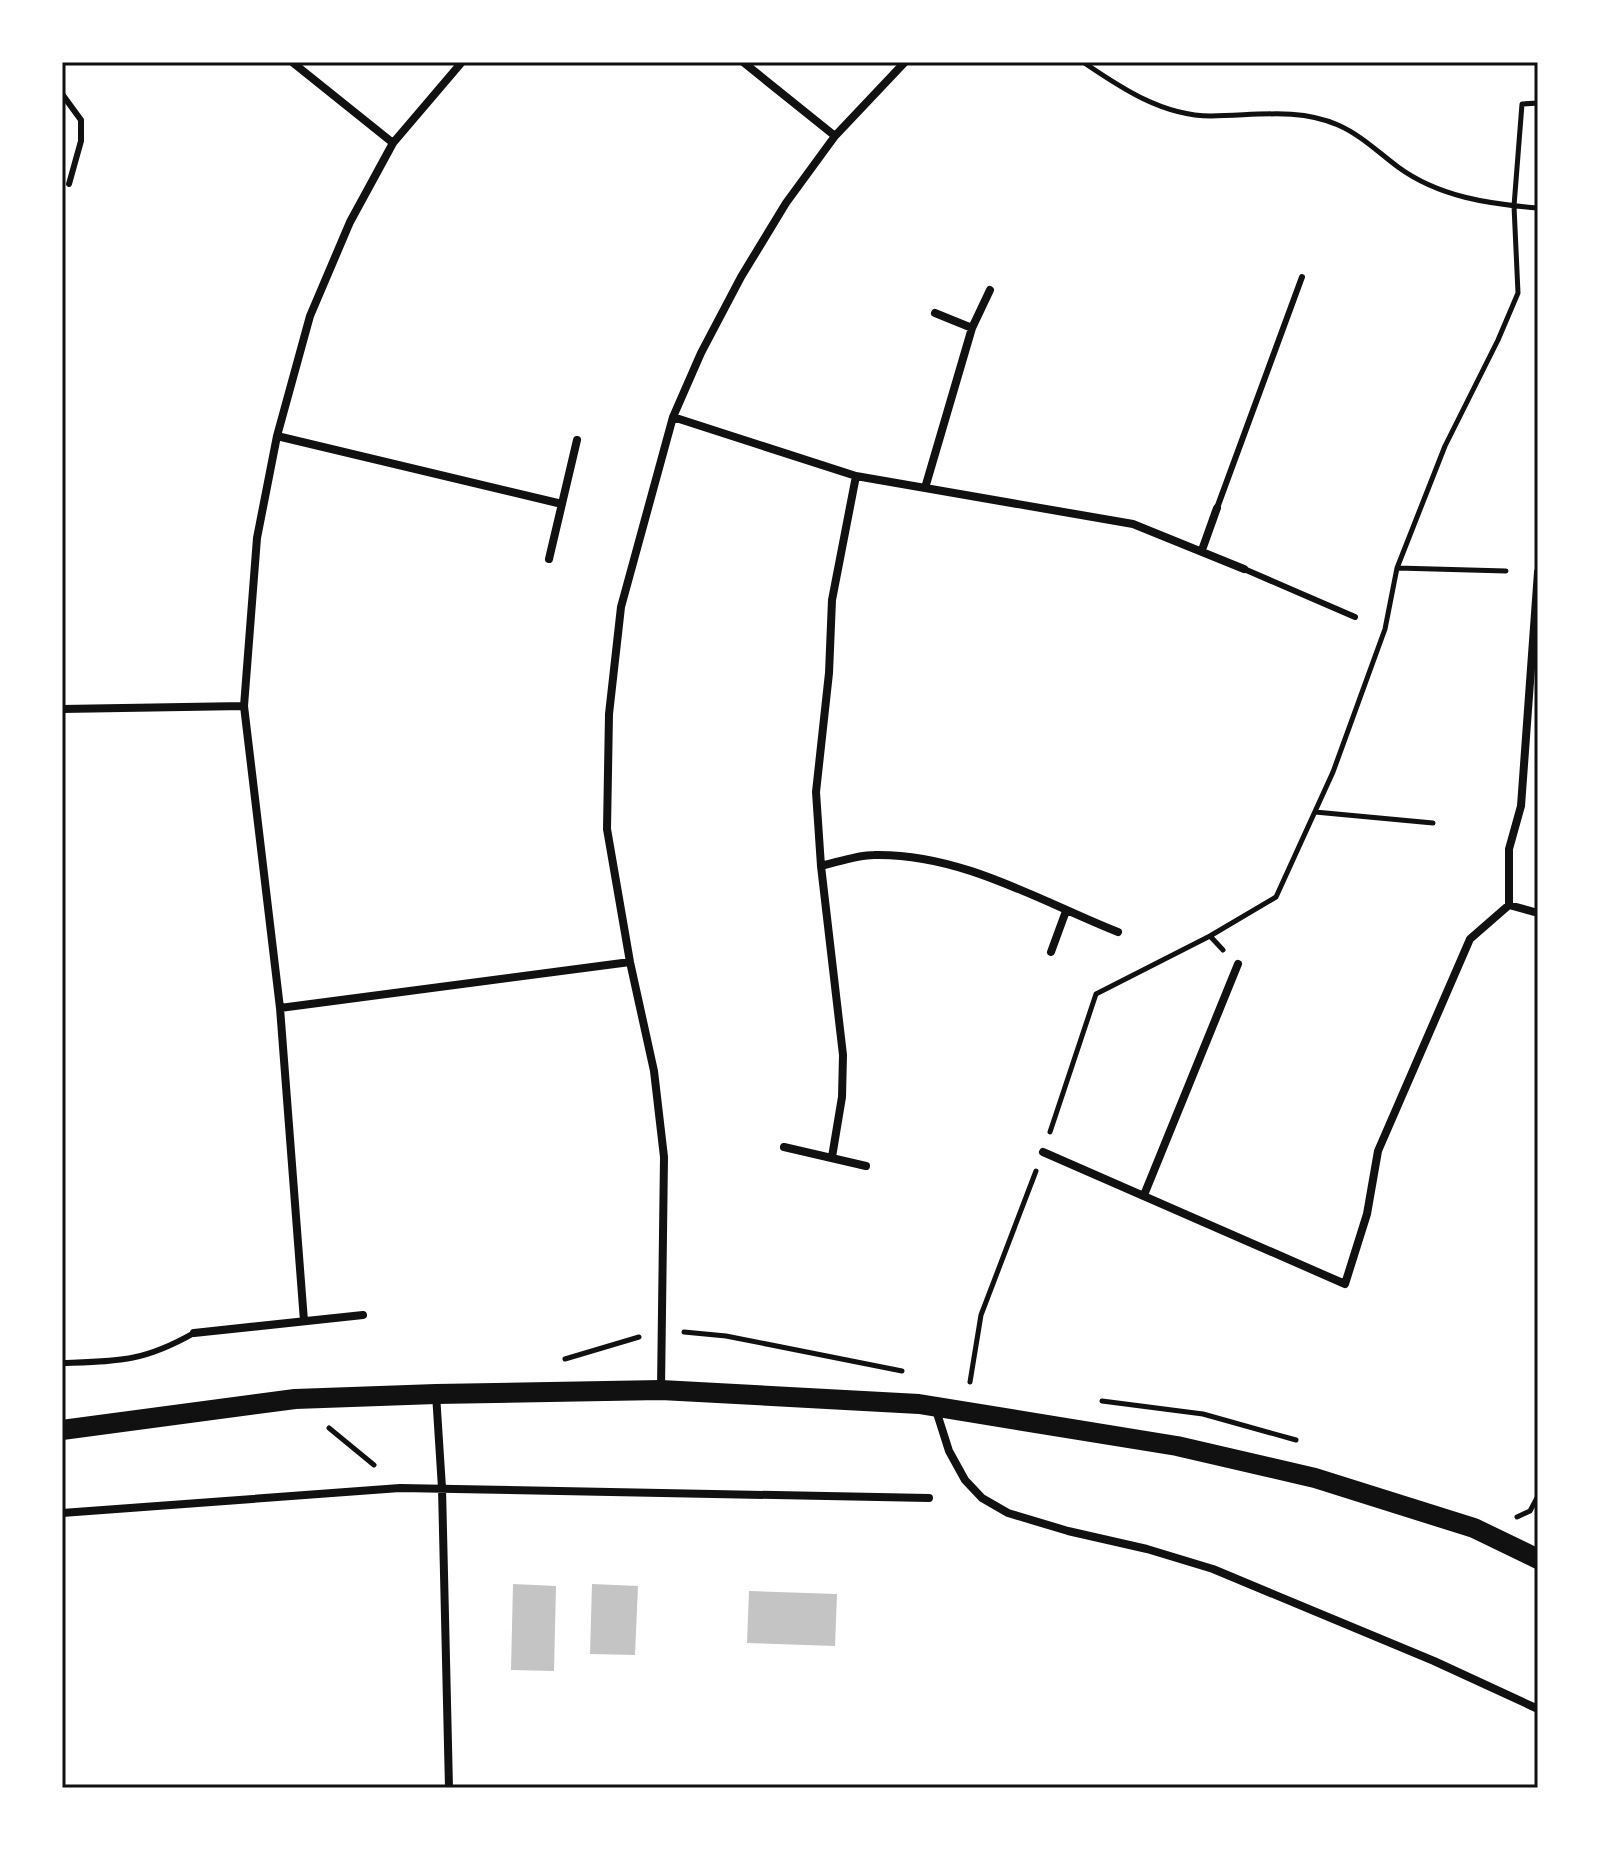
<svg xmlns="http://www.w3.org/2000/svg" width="1600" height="1850" viewBox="0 0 1600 1850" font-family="Arial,sans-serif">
<rect width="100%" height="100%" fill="#fff"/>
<path fill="#c4c4c4" d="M513,1584L556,1586L554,1671L511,1670Z
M592,1584L638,1586L635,1655L590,1654Z
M749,1591L837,1594L835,1646L747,1643Z"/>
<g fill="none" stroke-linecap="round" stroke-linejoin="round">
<path stroke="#111" stroke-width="5" d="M1083,62C1121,88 1163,116 1211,116C1254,116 1297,107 1338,125C1361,135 1379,153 1398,167C1439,197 1489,204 1538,208
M1397,568L1506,571
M1315,812L1433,823
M1210,936L1223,950
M1050,1132L1096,994L1210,936L1276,897L1333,772L1385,629L1397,568L1445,446L1498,340L1518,293L1514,206L1522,104L1538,103
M684,1332L726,1336L902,1371
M565,1359L639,1337
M970,1382L981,1315L1036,1171
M1102,1401L1203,1414L1296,1440
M329,1428L374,1465
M1517,1517L1530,1511L1538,1496"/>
<path stroke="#111" stroke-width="6" d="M62,94L81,120V141L69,184
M1217,508L1302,277
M1244,569L1355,617
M62,1363C119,1361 143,1362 194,1333"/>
<path stroke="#111" stroke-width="8" d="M292,62L393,143
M743,62L835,136
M935,313L972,328
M673,417L856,476L1133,524L1244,569
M277,436L562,504
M925,488L972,328L990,290
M1202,550L1217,508
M549,559L577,440
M62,709L244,706
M821,866C838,862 857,855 874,855C961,853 1040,901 1118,932
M1509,905V849L1521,806L1538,572
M1051,952L1066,911
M280,1008L630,962
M784,1147L866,1166
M1043,1152L1345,1284L1367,1214L1378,1151L1470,939L1509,905L1538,913
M832,1157L842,1097L843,1055L821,866L816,792L829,673L832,600L856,476
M1144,1195L1238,964
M304,1321L280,1008L244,706L257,538L277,436L310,316L350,222L393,143L462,62
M194,1333L363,1315
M661,1389L664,1157L654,1071L630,962L607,829L609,714L621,607L673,417L701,353L741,277L786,203L835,136L905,62
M436,1394L442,1488L449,1788
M935,1407L949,1451L965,1480L982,1498L1008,1513L1068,1531L1147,1549L1213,1569L1434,1661L1538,1709
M62,1513L400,1488L929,1498"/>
<path stroke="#111" stroke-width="20" d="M62,1430L295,1399L436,1394L661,1390L919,1404L1177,1446L1315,1478L1474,1528L1538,1559"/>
</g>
<rect width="1600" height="1850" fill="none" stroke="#ffffff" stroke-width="128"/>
<rect x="64" y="64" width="1472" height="1722" fill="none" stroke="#111" stroke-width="3"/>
</svg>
